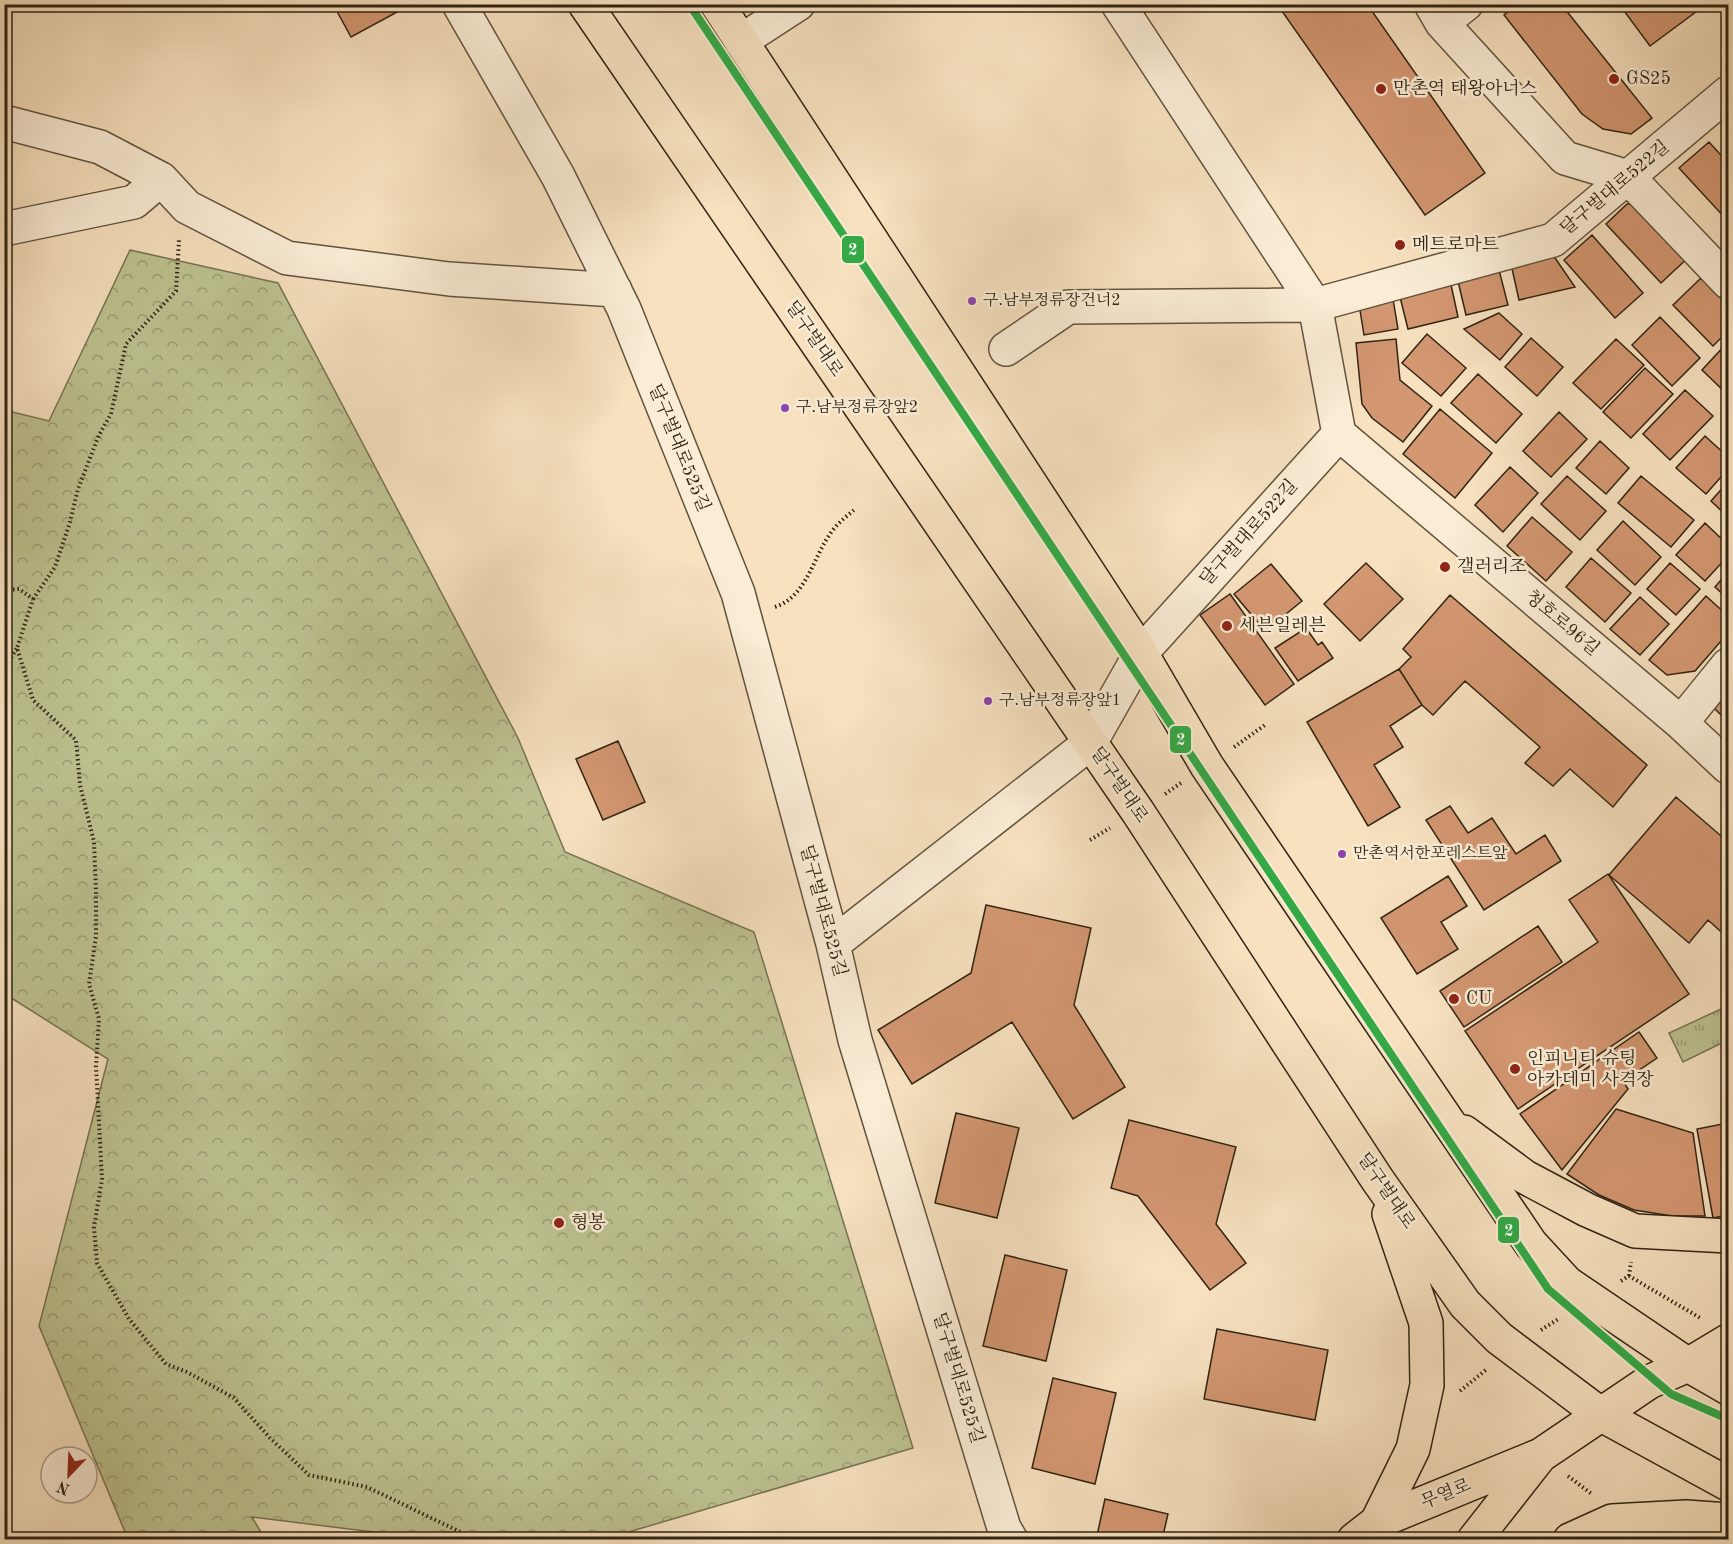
<svg xmlns="http://www.w3.org/2000/svg" width="1733" height="1544" viewBox="0 0 1733 1544" font-family="'Old Standard TT','Noto Serif KR',serif">
<defs>
<pattern id="forest-crowns" width="20" height="18" patternUnits="userSpaceOnUse" patternTransform="scale(1.5)"><rect width="20" height="18" fill="#bdc291"/><path d="M2 6a3 3 0 1 1 6 0M12 15a3 3 0 1 1 6 0" fill="none" stroke="#9a9d75"/></pattern>
<pattern id="park-tufts" width="24" height="20" patternUnits="userSpaceOnUse" patternTransform="scale(1.5)"><rect width="24" height="20" fill="#bdc291"/><path d="M3 7l-1-3M5 7V3M7 7l1-3M15 17l-1-3M17 17v-4M19 17l1-3" fill="none" stroke="#9a9d75"/></pattern>
</defs>
<rect width="100%" height="100%" fill="#f7e1bf"/>
<filter id="stains"><feTurbulence type="fractalNoise" baseFrequency=".00333" numOctaves="4"/><feColorMatrix values="0 0 0 0 .2 0 0 0 0 .09 0 0 0 0 .02 0 0 0 .5 -.17"/></filter>
<radialGradient id="worn" r=".72"><stop offset=".6" stop-color="#630" stop-opacity="0"/><stop offset="1" stop-color="#630" stop-opacity=".3"/></radialGradient>
<path fill="url(#forest-crowns)" stroke="#767352" stroke-width="1.5" d="M130,250L278,283L518,738L565,852L754,932L913,1448L605,1539H430L252,1517L265,1539H128L39,1326L108,1059L5,994L4,410L49,421Z"/>
<path fill="url(#park-tufts)" stroke="#767352" stroke-width="1.5" d="M1721,1009L1728,1025V1040L1683,1062L1669,1033Z"/>
<path fill="#d39771" stroke="#302413" stroke-width="1.5" d="M333,4H409L410,5L351,37Z
M1277,4H1367L1485,173L1425,215Z
M1518,4H1561L1652,118L1631,134L1603,129L1582,114L1504,15Z
M1619,4H1692L1697,11L1650,46Z
M1709,142L1728,163V217L1726,219L1679,168Z
M1627,204H1644L1692,254L1661,283L1606,224Z
M1592,235L1643,293L1615,318L1564,260Z
M1553,255L1575,287L1519,300L1511,264Z
M1498,266L1508,305L1466,315L1457,277Z
M1701,278L1728,306V331L1713,346L1673,305Z
M1450,280L1458,317L1408,329L1399,293Z
M1393,299L1398,329L1364,335L1359,304Z
M1499,313L1522,334L1500,360L1464,329Z
M1660,317L1700,358L1672,386L1632,345Z
M1427,334L1466,368L1441,396L1402,363Z
M1531,338L1563,367L1537,396L1505,367Z
M1396,339L1400,380L1432,406L1403,442L1372,418L1362,404L1356,343Z
M1616,339L1644,365L1601,409L1573,383Z
M1728,342V395L1702,370Z
M1645,368L1673,394L1631,438L1603,412Z
M1478,374L1522,414L1496,443L1451,403Z
M1685,390L1713,416L1670,460L1643,434Z
M1440,409L1492,453L1455,498L1403,454Z
M1559,412L1587,439L1551,477L1523,451Z
M1705,436L1728,457V469L1706,494L1676,468Z
M1600,441L1629,468L1606,494L1576,468Z
M1510,467L1538,493L1503,532L1475,505Z
M1567,476L1606,511L1580,540L1541,504Z
M1641,476L1694,520L1671,547L1618,503Z
M1728,482V517L1711,501Z
M1532,517L1572,552L1546,581L1507,546Z
M1623,521L1661,557L1635,585L1597,550Z
M1705,523L1728,545V556L1705,581L1676,555Z
M1591,558L1631,593L1605,622L1566,587Z
M1366,563L1403,599L1360,641L1324,604Z
M1670,563L1700,589L1676,615L1647,589Z
M1271,564L1302,601L1265,631L1234,594Z
M1728,572V599L1715,587Z
M1230,594L1294,684L1265,705L1200,615Z
M1450,595L1647,765L1613,807L1570,769L1553,786L1525,763L1540,747L1465,681L1433,715L1422,705L1399,669L1411,657L1403,649Z
M1706,596L1728,616V633L1695,671L1667,675L1649,660Z
M1640,597L1669,624L1640,655L1610,629Z
M1306,628L1318,645L1322,642L1333,658L1298,681L1275,648Z
M1399,669L1422,705L1390,726L1403,747L1374,765L1400,807L1368,826L1307,722Z
M1728,691V722L1713,707Z
M618,741L645,802L603,820L576,759Z
M1676,797L1728,842V938L1708,920L1689,943L1609,875Z
M1450,806L1468,833L1492,818L1516,854L1545,835L1561,861L1484,910L1426,820Z
M1608,874L1689,994L1518,1109L1465,1031L1598,942L1569,900Z
M1448,876L1467,906L1441,922L1458,949L1417,974L1381,918Z
M986,905L1091,928L1074,1005L1125,1087L1073,1119L1012,1022L912,1084L878,1030L971,973Z
M1538,926L1562,962L1464,1027L1440,991Z
M1639,1032L1657,1058L1623,1081L1628,1089L1562,1170L1520,1114Z
M1616,1109L1693,1133L1705,1216H1672L1634,1210L1599,1195L1567,1174Z
M956,1113L1019,1128L997,1218L935,1203Z
M1129,1120L1236,1147L1216,1224L1246,1263L1210,1290L1138,1196L1111,1188Z
M1728,1123V1215L1713,1218L1697,1129Z
M1005,1255L1067,1270L1046,1361L983,1346Z
M1217,1329L1328,1350L1315,1420L1204,1399Z
M1053,1378L1116,1393L1095,1484L1032,1468Z
M1105,1499L1168,1514L1162,1540H1096Z"/>
<g fill="none" stroke-linecap="round" stroke-linejoin="round">
<defs>
<path id="minor" d="M459,4L558,176L624,309L738,593L833,944L855,1040L1004,1528L1011,1540
M1431,4L1442,23L1565,158L1628,177L1728,282
M1442,23L1466,4
M741,41L798,4
M4,122L100,147L161,179
M4,229L134,202L161,179L187,207L287,258L449,279L615,290
M1006,349L1068,307L1315,305L1553,240L1728,93
M1339,434L1681,723L1728,767
M1681,723L1728,665
M833,944L1090,743L1141,653L1339,434L1315,305L1118,4"/>
<path id="major" d="M585,4L1138,812L1377,1179L1465,1304L1499,1338L1600,1414L1728,1484
M717,4L1141,653L1207,766L1531,1244L1567,1283L1688,1365L1728,1388
M1464,1132L1525,1177L1587,1210L1635,1231L1728,1236
M1377,1522L1413,1449L1427,1385L1426,1323L1389,1214
M1354,1540L1377,1522L1541,1455L1649,1382L1688,1365L1728,1341
M1474,1540L1540,1456
M1570,1540L1612,1521L1686,1517L1728,1520"/>
</defs>
<use href="#minor" stroke="#62533e" stroke-width="36"/>
<use href="#major" stroke="#302413" stroke-width="36"/>
<path stroke="#302413" stroke-width="4" stroke-dasharray="1.5 3" stroke-linecap="butt" d="M4,590L19,589L33,599L17,648L33,700L76,740L80,785L94,842L96,892V936L89,984L99,1019L96,1066L102,1179L94,1227L97,1263L129,1319L166,1364L187,1372L234,1398L270,1438L309,1475L367,1487L477,1540
M33,599L55,567L70,522L78,489L99,435L111,414L126,344L176,291L179,240
M775,607C808,596 813,555 833,530C839,522 847,516 854,510
M4,669L17,648
M1234,747L1265,725
M1165,794L1181,783
M1090,840L1110,828
M1629,1276L1631,1262
M1621,1281L1629,1276L1702,1319
M1541,1330L1560,1318
M1460,1391L1487,1369
M1568,1476L1593,1495"/>
<use href="#minor" stroke="#faecd5" stroke-width="33"/>
<use href="#major" stroke="#f7e1bf" stroke-width="33"/>
<defs>
<path id="metro-1" d="M689,4L1548,1289L1671,1394L1728,1419"/>
</defs>
<use href="#metro-1" stroke="#faecd5" stroke-width="12"/>
<use href="#metro-1" stroke="#33aa46" stroke-width="8"/>
</g>
<g fill="#8f2418" stroke="#faecd5" stroke-width="2">
<circle cx="1614" cy="79" r="6"/>
<circle cx="1381" cy="89" r="6"/>
<circle cx="1400" cy="245" r="6"/>
<circle cx="1445" cy="567" r="6"/>
<circle cx="1227" cy="626" r="6"/>
<circle cx="1454" cy="999" r="6"/>
<circle cx="1515" cy="1069" r="6"/>
<circle cx="559" cy="1223" r="6"/>
</g>
<g fill="#8e44ad" stroke="#faecd5" stroke-width="2">
<circle cx="972" cy="301" r="5"/>
<circle cx="785" cy="408" r="5"/>
<circle cx="988" cy="701" r="5"/>
<circle cx="1342" cy="854" r="5"/>
</g>
<g text-anchor="middle" dominant-baseline="central" stroke-width="5" stroke-linejoin="round" paint-order="stroke">
<g font-size="16" fill="#302413" stroke="#faecd5" text-anchor="start">
<text x="983" y="301">구.남부정류장건너2</text>
<text x="796" y="408">구.남부정류장앞2</text>
<text x="999" y="701">구.남부정류장앞1</text>
<text x="1353" y="854">만촌역서한포레스트앞</text>
</g>
<g font-size="18" fill="#302413" stroke="#faecd5" text-anchor="start">
<text x="1626" y="79">GS25</text>
<text x="1393" y="89">만촌역 태왕아너스</text>
<text x="1412" y="245">메트로마트</text>
<text x="1457" y="567">갤러리조</text>
<text x="1239" y="626">세븐일레븐</text>
<text x="1466" y="999">CU</text>
<text x="1527" y="1059">인피니티 슈팅<tspan x="1527" dy="21">아카데미 사격장</tspan></text>
<text x="571" y="1223">형봉</text>
</g>
<g font-size="18" fill="#302413" stroke="#faecd5">
<text transform="translate(1615 188) rotate(-40)">달구벌대로522길</text>
<text transform="translate(814 339) rotate(56)">달구벌대로</text>
<text transform="translate(679 448) rotate(68)">달구벌대로525길</text>
<text transform="translate(1249 533) rotate(-48)">달구벌대로522길</text>
<text transform="translate(1562 623) rotate(40)">청호로96길</text>
<text transform="translate(1119 785) rotate(56)">달구벌대로</text>
<text transform="translate(823 911) rotate(75)">달구벌대로525길</text>
<text transform="translate(1386 1191) rotate(56)">달구벌대로</text>
<text transform="translate(958 1378) rotate(73)">달구벌대로525길</text>
<text transform="translate(1446 1494) rotate(-22)">무열로</text>
</g>
</g>
<g stroke="#faecd5" stroke-width="2">
<rect x="841" y="235" width="24" height="29" rx="6" fill="#33aa46"/>
<rect x="1169" y="725" width="23" height="29" rx="6" fill="#33aa46"/>
<rect x="1497" y="1216" width="23" height="28" rx="6" fill="#33aa46"/>
</g>
<g font-size="16" text-anchor="middle" font-weight="bold" fill="#fff">
<text x="853" y="255">2</text>
<text x="1181" y="745">2</text>
<text x="1509" y="1236">2</text>
</g>
<rect width="1733" height="1544" fill="none" stroke="#f7e1bf" stroke-width="24"/>
<rect x="6" y="6" width="1721" height="1532" fill="none" stroke="#302413" stroke-width="3"/>
<rect x="12" y="12" width="1709" height="1520" fill="none" stroke="#302413" stroke-width="1.5"/>
<g transform="translate(69 1475) rotate(203)"><circle r="28" fill="#faecd5" stroke="#a99c87" stroke-width="1.5"/>
<path d="M0-4.5L10 22L0 15L-10 22Z" fill="#8f2418"/>
<text y="-9" font-size="16" font-weight="bold" text-anchor="middle" fill="#302413">N</text>
</g>
<rect width="100%" height="100%" filter="url(#stains)"/>
<rect width="100%" height="100%" fill="url(#worn)"/>
</svg>
